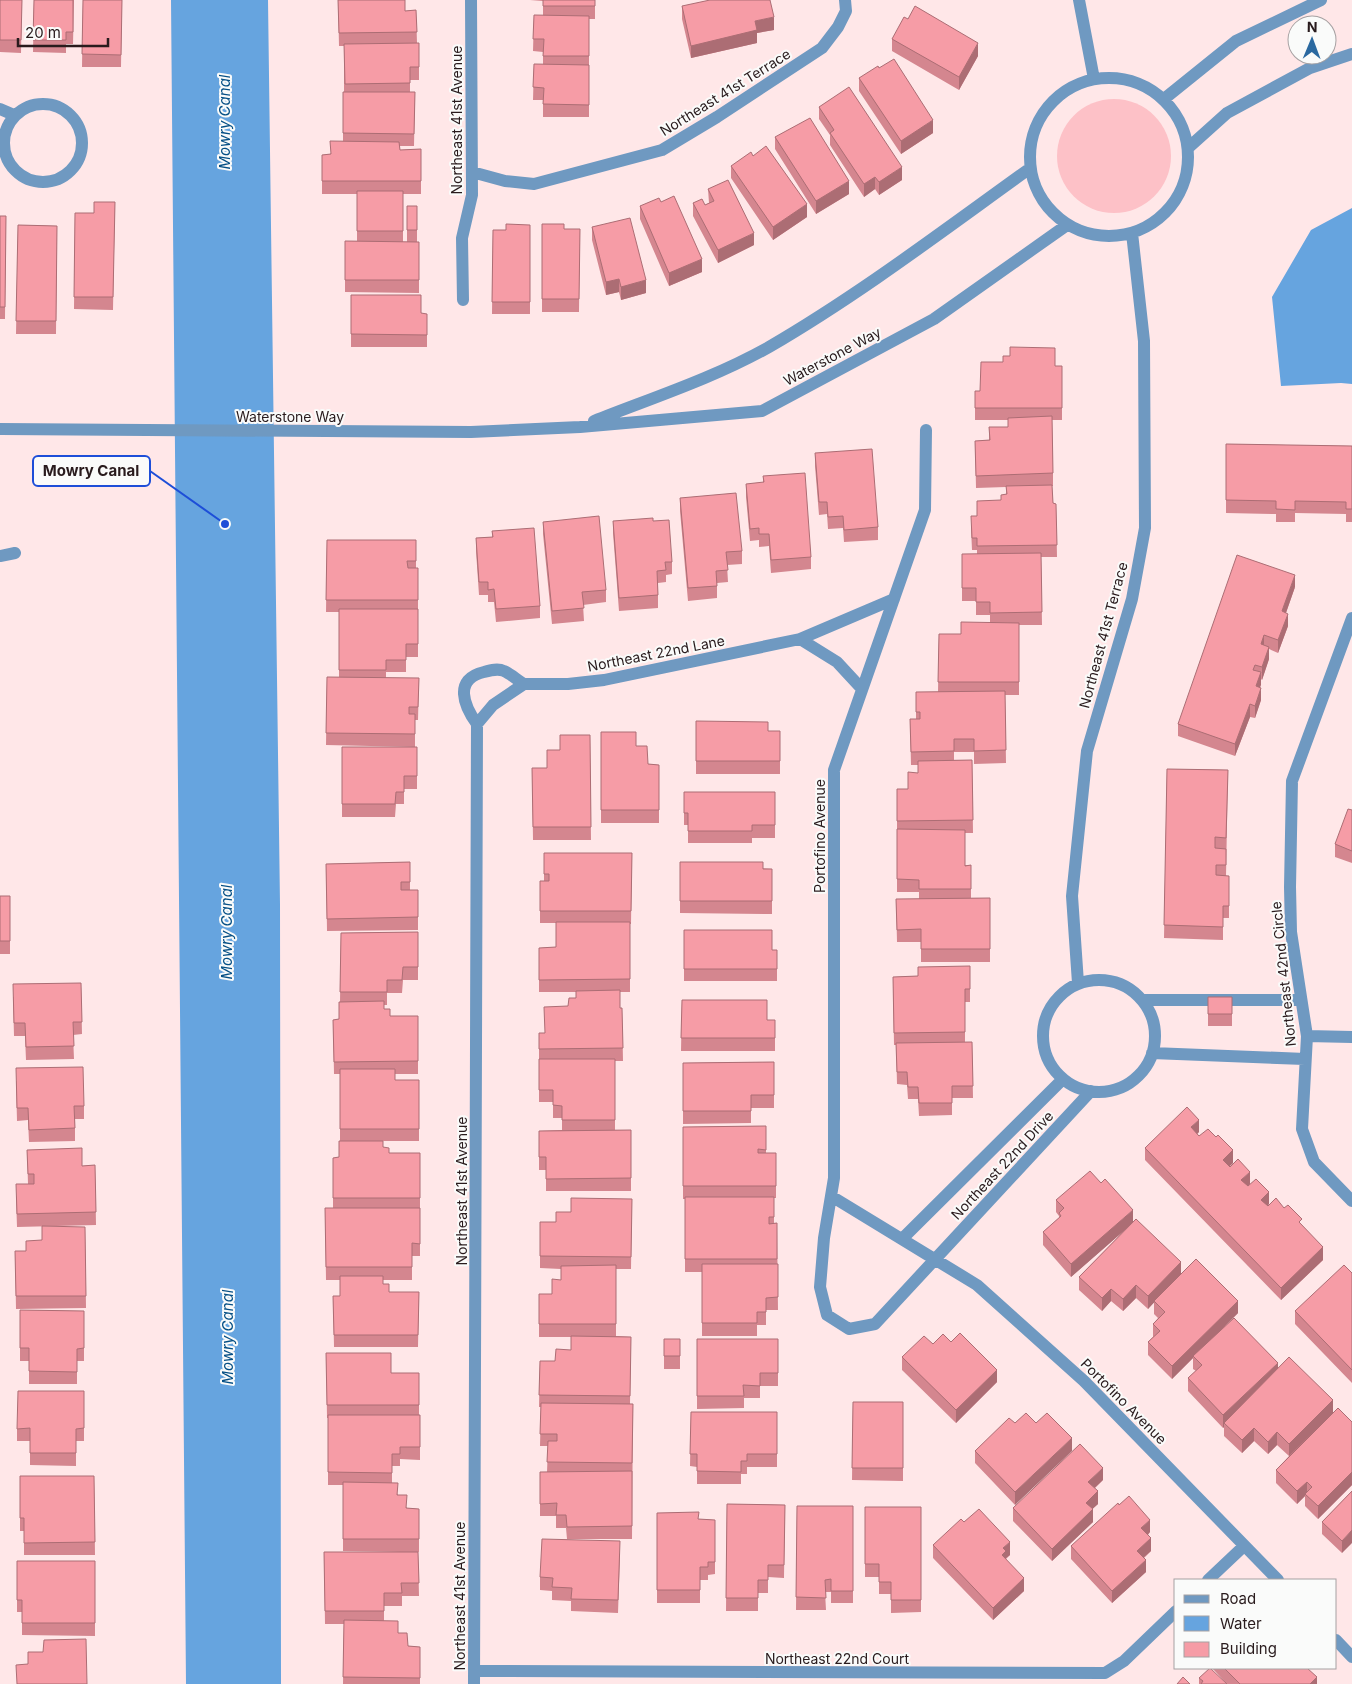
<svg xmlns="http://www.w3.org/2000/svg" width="1352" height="1684" viewBox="0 0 1352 1684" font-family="Inter,sans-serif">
<rect width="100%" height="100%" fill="#ffe7e8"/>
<path fill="#fdc1c7" d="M1057 156a57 57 0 1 1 114 0a57 57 0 1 1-114 0Z"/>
<path fill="#66a4df" d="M171,0H268L280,904L281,1684H186Z
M1352,208V384L1341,383L1281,386L1272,297L1311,230Z"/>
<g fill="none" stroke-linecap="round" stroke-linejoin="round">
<path stroke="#6f99c1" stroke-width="12" d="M1079,0L1094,79
M1030 157a79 79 0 1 1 158 0a79 79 0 1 1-158 0Z
M1164,99L1236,41L1321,0
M4 143a39 39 0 1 1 78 0a39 39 0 1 1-78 0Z
M0,109L14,115
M1188,148L1227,113L1310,68L1352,54
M472,172L505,181L534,184L662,150L717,117L822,48L838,27L846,11L845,0
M463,300L462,238L472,195L471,0
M594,421C652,398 714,378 769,347C860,294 944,230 1029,169
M0,429L471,432L580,427L762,411L934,319L1067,225
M926,430L925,510L834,770V1178L824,1238L820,1287L827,1315L849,1329L875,1324L1091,1091
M0,556L15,553
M1352,618L1292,781L1290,887L1291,932L1307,1036L1302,1129L1314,1162L1352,1201
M800,639L837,662L862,689
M477,724C464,706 453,679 484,672C491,670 498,668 504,671C511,674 517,680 524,684
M1043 1036a56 56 0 1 1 112 0a56 56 0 1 1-112 0Z
M1078,983L1072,896L1087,751L1132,599L1145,528L1144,341L1132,233
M1143,1000H1301
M1307,1036L1352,1037
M1152,1053L1305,1059
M831,1196L977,1285L1084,1381L1278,1580
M902,1239L1063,1079
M1208,1580L1244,1546
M1336,1640L1352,1657
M474,1671L1105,1673L1124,1661L1176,1611
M474,1684L477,724L493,705L524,684H568L604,680L800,639L894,599"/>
</g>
<path fill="#d4868f" d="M0,0H22L21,53L0,52Z
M34,0H74L73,44H66V53L33,52Z
M83,0H122L121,67H82Z
M338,0L405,11L416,10L417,43H419V80H410V92H415L414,146H400V150L421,149V194H403V242H407V206H417V242H419V293L345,292V241H357V194H322V155L330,154L343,141V92H344V46H339Z
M530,0H595V19H589V117H543V100H533L534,64L543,65V52L533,51L534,15L543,16V1Z
M682,6L774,30L757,33V43L691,58L682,19Z
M892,39L978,56L959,90L892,51Z
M879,68L933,133L901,154L859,91V78Z
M819,107L902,180L879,195L875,189L864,197L830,145V135L819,119Z
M775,137L849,194L816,214L775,149Z
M753,156L807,217L773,240L731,178V166Z
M708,189L754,245L718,263L693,216V203L705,205L709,203Z
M115,202L113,310L74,309L75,213H94Z
M661,202L702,272L669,286L640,219V206Z
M0,216H6L5,319H0Z
M542,224L564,229H580L579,312H542Z
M18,225L57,226L56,334H16Z
M530,225V314H492L493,230H506Z
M592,227L646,293L621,300L619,292L606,295L592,240Z
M351,295L421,313L427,335V347H351Z
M1055,366H1062V420H1052L1053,473V486H1052L1053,503L1056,504L1057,557H1041L1042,625H1019V695H1005L1006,763L974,764V752H954V760H972L973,833H965V865H971V898H990V962H921V942H897L896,899H919V892H897V821L908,789L918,773V765H911L910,719H916V692H938L939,634H961L990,623V615H976V601H962V554H977V550H972L971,528L977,516L1001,500L1006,494V487L976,488L975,441L989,440V427H1008V420H975V391H980Z
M1226,444L1352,446V522H1346V514L1295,513V522H1276V514L1226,513Z
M815,453L878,527V540L844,542L843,528L828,529L827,514L819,515L815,466Z
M763,476L811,557V569L771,573L769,546L759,547V540L750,541L746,497V484L763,483Z
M680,498L742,551V564L727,565L728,582L717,583V598L688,601L680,511Z
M613,521H653L672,562V574L666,575V582L658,583V608L619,611L613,533Z
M543,522L606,590V602L583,605L584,621L552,624L543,534Z
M492,531L540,606V618L496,622L494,602H488V595H479L476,551V538L492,537Z
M327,540H416V568H418V657H406V672H386V678H419L418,720H415V747L326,745L327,677H339V612H326Z
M1295,587L1286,613L1288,626L1278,653L1269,649V659L1262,680L1261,679L1260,687L1261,700L1255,718L1250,717L1235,756L1178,736V724Z
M696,721L768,731H780V774H696Z
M601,732L636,746L648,764L659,765V823H601Z
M590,735L591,840H533L532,768H547L560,750Z
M342,747H417V789H404V804H396L395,817H342Z
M1167,769L1228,770L1226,876H1229V918H1223V940L1164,938Z
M684,792H775V838H752V843H688V825H684Z
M1352,810V863L1335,857V844Z
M544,853H632L631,924H630V992H620V1008H622L623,1061H615V1130H631V1191H546V1170H539V1131L562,1130V1118H553V1102H539V1033H545L576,998V992H539V948L556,947V923H540V881H544Z
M410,862V890H418V930L327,931L326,864Z
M680,862L772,869V914L680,913Z
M0,896H10V954H0Z
M684,930L772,950H777V981H684Z
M418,932V980H403L402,993H387V1005H384V1009L390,1016H418V1074H395V1080H419V1141H383V1147L389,1153H420V1256H412V1280H383V1284L389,1292H419L418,1347H334L333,1296H340V1280H326L325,1208H333V1158L339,1157L340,1141V1074H334L333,1020L339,1019L340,1002L341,933Z
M970,966V1002H965V1042H972L973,1098H952V1115L919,1116L918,1099H908L907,1085L897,1084L896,1045H894L893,977L918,976Z
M81,983L82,1034L73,1035L74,1059L26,1060L25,1036H14L13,997Z
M1208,997H1232V1026H1208Z
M682,1000L767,1020H775V1051H681Z
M774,1062V1108H751V1123L683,1124V1063Z
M16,1081L84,1106V1119H75V1141L29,1142L28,1120L17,1121Z
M766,1126V1153H776V1198H774V1223H777L778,1310H766V1325H757V1336H702V1272H685V1199H683V1127Z
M1199,1132L1197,1134L1233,1163L1230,1166L1250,1184L1248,1186L1269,1204L1267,1206L1323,1260L1281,1300L1145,1160V1148Z
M27,1150L82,1166L95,1165L96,1225L17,1227L16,1197L28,1184Z
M632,1199L631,1269H616V1336L631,1337L630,1404H633L632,1539H567L566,1528H556V1516H540V1504L547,1472L548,1446H540L541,1407H539L540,1361H555L571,1350V1337H539V1294H552L561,1280V1269L540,1268V1222H556L571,1212Z
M1056,1200L1133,1223L1181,1274L1238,1313L1225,1326L1278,1369L1333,1412L1352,1422V1485L1318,1519L1305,1506V1496L1297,1504L1276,1483V1470L1289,1456L1277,1445L1268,1454L1254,1441L1242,1453L1224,1436V1427L1223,1428L1188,1391V1378L1196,1371L1193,1369V1358L1172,1379L1148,1355V1342L1153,1337V1324L1158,1318L1154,1314V1302L1148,1309L1136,1298L1123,1311L1111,1301L1102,1311L1079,1290V1277L1129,1226L1071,1277L1043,1245V1232L1059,1218V1216L1056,1212Z
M85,1227L86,1308L16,1309L15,1251H26L42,1240Z
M1352,1273V1383L1295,1324V1311Z
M20,1310L84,1311V1361H77V1384H29V1361H20Z
M664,1339H680V1369H664Z
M697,1339H778V1386H760V1398H744V1408L697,1409Z
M951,1342L997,1382L956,1423L902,1370V1357L933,1344Z
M326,1353L391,1373H419V1415H420V1460L400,1459V1466H392V1483L398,1495L407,1508L419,1509V1552H418L419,1596H402V1606H384V1621L398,1633L408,1646L420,1647V1684H343L344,1624H325L324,1552H400L343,1551V1485H328V1418H327Z
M84,1391V1441H76V1466L30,1465V1441H17V1429Z
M853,1402H903V1481L852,1480Z
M691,1412H777V1467H747V1474H741V1484H697V1467L690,1466Z
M1015,1423H1036L1015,1505L975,1463V1451Z
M20,1476H94L95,1555H24V1531H20Z
M1103,1480L1095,1488L1098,1504L1092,1509L1093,1522L1052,1561L1013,1521V1508Z
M1352,1491L1342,1553L1322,1534V1522Z
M727,1504L785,1505L784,1578L768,1577V1593H758V1611H726Z
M797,1506H853V1603H831V1592H825L826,1610H796Z
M865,1507H921V1612L891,1613V1594H879V1577H865Z
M657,1513L699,1519L715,1520V1574L708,1575V1580H700V1603H657Z
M964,1522L1010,1555L1006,1559L1024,1591L993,1620L933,1558V1545Z
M1150,1532L1148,1535L1151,1551L1144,1558L1146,1572L1112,1603L1071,1559V1546Z
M620,1554L618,1613L571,1611V1601L552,1600V1591L540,1590V1577Z
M17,1561H95V1636L22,1635V1612H17Z
M1212,1668H1307L1317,1684H1227Z
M1199,1678L1227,1684H1199Z"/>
<path fill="#ac6d74" d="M774,17V30L757,33V43L691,58V46L755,21Z
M978,43V56L959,90V77Z
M933,120V133L901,154V141Z
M902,167V180L879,195V182Z
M875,177V189L864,197V184Z
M849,181V194L816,214V201Z
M807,204V217L773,240V227Z
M754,233V245L718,263V250Z
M702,259V272L669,286V273Z
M619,279V292L606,295V282Z
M646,280V293L621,300V287Z
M1295,575V587L1282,624V611Z
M1288,614V626L1278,653V640Z
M1264,635V648L1261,644Z
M1269,647V659L1262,680V667Z
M1261,672V685L1256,698V686Z
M1261,688V700L1255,718V706Z
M1250,704V717L1235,756V744Z
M1199,1120V1132L1191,1140V1127Z
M1233,1150V1163L1223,1172V1160Z
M1250,1172V1184L1241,1192V1180Z
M1269,1192V1204L1261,1212V1200Z
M1133,1210V1223L1071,1277V1264Z
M1323,1247V1260L1281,1300V1288Z
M1181,1262V1274L1148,1309V1296Z
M1136,1285V1298L1123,1311V1299Z
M1111,1289V1301L1102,1311V1298Z
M1238,1301V1313L1194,1357L1193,1356V1358L1172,1379V1366Z
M1278,1363V1376L1224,1423V1427L1223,1428V1415Z
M997,1370V1382L956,1423V1410Z
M1333,1400V1413L1289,1456V1444Z
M1254,1428V1441L1242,1453V1440Z
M1277,1432V1445L1268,1454V1442Z
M1072,1438V1451L1015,1505V1492Z
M1103,1468V1480L1088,1494V1482Z
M1352,1472V1485L1318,1519V1506Z
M1307,1482V1494H1305V1496L1297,1504V1491Z
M1098,1491V1504L1086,1515V1503Z
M1093,1509V1522L1052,1561V1549Z
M1150,1520V1532L1141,1541V1528Z
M1352,1530V1543L1342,1553V1541Z
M1151,1538V1551L1137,1563V1551Z
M1010,1542V1555L1006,1558V1563L1002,1555L1003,1548Z
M1146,1560V1572L1112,1603V1591Z
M1024,1578V1591L993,1620V1608Z
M1317,1677V1684H1310Z"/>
<path fill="#f69ca6" stroke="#ac6d74" d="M0,0H22L21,40H0Z
M34,0H73V32H66V40H33Z
M83,0H122L121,55L82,54Z
M338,0H405V11L416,10L417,32L339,33Z
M543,0H595V6H543Z
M710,0H770L774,17L755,21L757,30L691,46L682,6Z
M915,6L978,43L959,77L892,39L904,17L908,19Z
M534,15L589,16V56H543L544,39H533Z
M419,43V67H410V83L345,84L344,44Z
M894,59L933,120L901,141L859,78L878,66L879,68Z
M534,64L589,65V105L543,104L544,88L533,87Z
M849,87L902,167L879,182L875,177L864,184L830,133L834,130L819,107Z
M343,92H415L414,134L343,133Z
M810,118L849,181L816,201L775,137Z
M330,141L399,142L400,150L421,149V181H322V155L331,154Z
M766,146L807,204L773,227L731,166L751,152L753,156Z
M728,180L754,233L718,250L693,203L702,199L705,205L714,201L708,189Z
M357,191H403V231H357Z
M674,196L702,259L669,273L640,206L659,198L661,202Z
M94,202H115L113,297H74L75,213H94Z
M407,206H417V230H407Z
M0,216H6L5,307H0Z
M630,218L646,280L621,287L619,279L606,282L592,227Z
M506,224L530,225V302H492L493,230H506Z
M542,224H564V229H580L579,299H542Z
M18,225L57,226L56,321H16Z
M345,241L419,242V280H345Z
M351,295H421V313L427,314V335L351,334Z
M1010,347L1055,348V366H1062V408H975V391H980L981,362H1003V356H1010Z
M1052,416L1053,473L976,476L975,441L990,440L989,427H1008V418Z
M1226,444L1352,446V509H1346V502L1295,501V510L1276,509V501L1226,500Z
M872,449L878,527L844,530L843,516L828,517L827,502H819L815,453Z
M805,473L811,557L771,560L769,534H759V528L750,529L746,484L764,482L763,476Z
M1052,485L1053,503L1056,504L1057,545L977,546V538H972L971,516H977V501L1001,500V495L1007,494L1006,486Z
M736,493L742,551L726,552L728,570L716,571L717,586L688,588L680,498Z
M599,516L606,590L582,592L584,608L552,611L543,522Z
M653,518V521L669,520L672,562H665L666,570L657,571L658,595L619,598L613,521Z
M534,528L540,606L496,609L494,589L488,590V582H479L476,538L493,537L492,531Z
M327,540H416V561H407L408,568H418V600H326Z
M1041,553L1042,612L990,613V602H976V588H962V554Z
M1237,555L1295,575L1282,611L1288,614L1278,640L1264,635L1261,644L1269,647L1262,667L1255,665L1253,670L1261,672L1256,686L1261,688L1255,706L1250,704L1235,744L1178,724Z
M339,609H418V644H406V660H386V670H339Z
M961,622L1019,623V682H938L939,634H961Z
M327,677L419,678L418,707H409V714H415V734L326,733Z
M1005,691L1006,750L974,751V739H954V751L911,752L910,719H920V712H916V692Z
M696,721L768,722V731H780V761H696Z
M601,732H636V746H647L648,764L659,765V810H601Z
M560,735H590L591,827H533L532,768H547V750H560Z
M342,747H417V776H404V792H396L395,804H342Z
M972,760L973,820L897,821V789H908V772L918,773V761Z
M1167,769L1228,770L1226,838L1215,837V848L1226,849V865H1216V875L1229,876V906H1223V927L1164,925Z
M684,792H775V825H752V831H688V813H684Z
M1348,809L1352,810V851L1335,844Z
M897,829L965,830V866L971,865V889H919V880L897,879Z
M544,853H632L631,911H540V881H549V874H544Z
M410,862V882H401V890H418V917L327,919L326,864Z
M680,862H763V869H772V901H680Z
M0,896H10V941H0Z
M990,898V949H921V929L897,930L896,899Z
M556,922H630V979L539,980V948L556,947Z
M684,930H772V950H777V969H684Z
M418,932V967H403L402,980H387V992H340L341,933Z
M970,966V989H965V1032L894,1033L893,977L918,976V967Z
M81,983L82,1022H73L74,1046L26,1047L25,1023H14L13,984Z
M620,990V1008H622L623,1048L539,1049V1033H545L544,1007L568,1006L569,998H576V991Z
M1208,997H1232V1014H1208Z
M682,1000H767V1020H775V1038H681Z
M384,1001V1009H390V1016H418V1061L334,1062L333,1020L339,1019V1002Z
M972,1042L973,1086H952V1103H919L918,1087H908L907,1072H897L896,1043Z
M539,1059H615V1120H562V1106L553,1105V1090H539Z
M774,1062V1095H751V1111H683V1063Z
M83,1067L84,1106H74L75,1128L29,1130L28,1108H17L16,1068Z
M340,1069H395V1080H419V1129H340Z
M1187,1107L1199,1120L1191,1127L1199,1136L1208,1129L1216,1137L1218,1135L1233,1150L1223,1160L1230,1167L1238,1159L1250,1172L1241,1180L1248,1186L1256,1179L1269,1192L1261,1200L1268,1206L1276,1198L1284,1208L1288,1205L1302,1219L1299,1222L1323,1247L1281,1288L1145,1148Z
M766,1126V1150L758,1149V1153H776V1186H683V1127Z
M631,1130V1178L546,1179V1157H539V1131Z
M339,1141H383V1147L389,1148V1153H420V1198H333V1158L339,1157Z
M82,1148V1166L95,1165L96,1212L17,1214L16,1184H34V1174H28L27,1150Z
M1090,1171L1101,1183L1105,1179L1133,1210L1071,1264L1043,1232L1061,1216L1059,1213L1064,1208L1056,1200Z
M685,1197H774V1217H769V1224L777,1223V1259H685Z
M571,1198L632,1199L631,1257L540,1256V1222H556V1212H571Z
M325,1208H420V1244L412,1243V1267H326Z
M1136,1219L1181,1262L1148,1296L1136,1285L1123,1299L1111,1289L1102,1298L1079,1277Z
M42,1226L85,1227L86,1296H16L15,1251H26V1241L42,1240Z
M1196,1259L1238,1301L1172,1366L1148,1342L1160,1331L1153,1324L1165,1312L1154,1301Z
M702,1264H778V1297L766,1298V1312H757V1323H702Z
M616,1265V1324H539V1294H552V1279L561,1280V1266Z
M1344,1265L1352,1273V1370L1295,1311Z
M340,1276H383V1284H389V1292H419L418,1335H334L333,1296H340Z
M20,1310L84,1311V1348L77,1349V1372L29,1371V1348H20Z
M1234,1318L1278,1363L1223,1415L1188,1378L1202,1365L1193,1356Z
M960,1333L997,1370L956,1410L902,1357L924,1336L933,1344L943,1334L951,1342Z
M571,1336L631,1337L630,1396L539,1395L540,1361H555L556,1349L571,1350Z
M664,1339H680V1356H664Z
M697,1339H778V1373H760V1386L743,1385L744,1396H697Z
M326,1353H391V1373H419V1405H327Z
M1289,1357L1333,1400L1289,1444L1277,1432L1268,1442L1254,1428L1242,1440L1224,1423Z
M18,1391H84V1428L76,1429V1453H30V1428L17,1429Z
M853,1402H903V1468H852Z
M541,1403L633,1404L632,1463L547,1462L548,1441H557V1434H540Z
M1338,1408L1352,1422V1472L1318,1506L1305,1494L1312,1487L1307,1482L1297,1491L1276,1470Z
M691,1412H777V1454H747V1461H741V1472L697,1471V1454H690Z
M1026,1413L1036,1423L1047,1413L1072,1438L1015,1492L975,1451L1009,1418L1015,1423Z
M328,1415H420V1447H400V1454H392V1473L328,1472Z
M1080,1444L1103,1468L1088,1482L1098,1491L1086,1503L1093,1509L1052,1549L1013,1508Z
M632,1471V1526L567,1527L566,1515H556L557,1503L540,1504V1472Z
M20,1476H94L95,1542L24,1543V1518H20Z
M343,1482L398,1483L397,1495H407L406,1508L419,1509V1539H343Z
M1352,1491V1530L1342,1541L1322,1522Z
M1129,1496L1150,1520L1141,1528L1151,1538L1137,1551L1146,1560L1112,1591L1071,1546L1118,1503L1119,1505Z
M727,1504L785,1505L784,1565H768V1580H758V1598H726Z
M797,1506H853V1591H831V1579L825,1580L826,1598L796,1597Z
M865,1507H921V1600H891V1582H879V1564H865Z
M979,1509L1010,1542L1003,1548L1006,1551L1002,1555L1024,1578L993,1608L933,1545L961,1519L964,1522Z
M699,1512L698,1519L715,1520V1562H708V1567H700V1590H657V1513Z
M542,1539L620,1541L618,1600L571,1599L572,1588L552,1587L553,1578L540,1577Z
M324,1552H418L419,1583H401L402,1593H384V1611H325Z
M17,1561H95V1623H22V1600H17Z
M344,1620L398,1621V1633H407L408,1646L420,1647V1678L343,1677Z
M86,1639L87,1684H17L16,1665L28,1664V1652H43L44,1640Z
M1210,1668L1227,1684H1201L1203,1681L1199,1678Z
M1224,1668H1307L1317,1677L1310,1684H1240Z
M1183,1677L1190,1684H1177Z"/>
<g text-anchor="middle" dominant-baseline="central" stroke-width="4" stroke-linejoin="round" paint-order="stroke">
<g font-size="14" fill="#291b1d" stroke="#fafbfa">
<text transform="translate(725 92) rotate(-32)">Northeast 41st Terrace</text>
<text transform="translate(456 120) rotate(-90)">Northeast 41st Avenue</text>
<text transform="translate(832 356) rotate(-28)">Waterstone Way</text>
<text x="290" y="416">Waterstone Way</text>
<text transform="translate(1103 635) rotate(-75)">Northeast 41st Terrace</text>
<text transform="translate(656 653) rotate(-11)">Northeast 22nd Lane</text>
<text transform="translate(819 836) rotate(-90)">Portofino Avenue</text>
<text transform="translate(1283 974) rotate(-96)">Northeast 42nd Circle</text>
<text transform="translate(1002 1165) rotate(-47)">Northeast 22nd Drive</text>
<text transform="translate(461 1191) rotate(-90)">Northeast 41st Avenue</text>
<text transform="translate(1124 1401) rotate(45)">Portofino Avenue</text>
<text transform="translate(459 1596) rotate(-90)">Northeast 41st Avenue</text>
<text x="837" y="1658">Northeast 22nd Court</text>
</g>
<g font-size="15" font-style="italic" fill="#054f85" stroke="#fafbfa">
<text transform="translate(224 122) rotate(-90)">Mowry Canal</text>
<text transform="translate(226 932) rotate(-90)">Mowry Canal</text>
<text transform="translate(227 1337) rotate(-90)">Mowry Canal</text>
</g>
</g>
<path fill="none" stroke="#1d4ed8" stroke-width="2" d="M225 524L150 471"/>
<circle fill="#1d4ed8" stroke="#fafbfa" stroke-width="2" cx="225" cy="524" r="5"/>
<rect fill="#fafbfa" stroke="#1d4ed8" stroke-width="2" x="33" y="456" width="117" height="30" rx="5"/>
<g font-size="15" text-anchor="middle" font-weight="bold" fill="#291b1d">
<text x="91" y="476">Mowry Canal</text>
</g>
<rect x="1174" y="1579" width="162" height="90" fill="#fafbfa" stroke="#a6a1a2"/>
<rect x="1184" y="1595" width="25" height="8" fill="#6f99c1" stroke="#a6a1a2"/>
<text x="1220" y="1604" font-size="15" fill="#291b1d">Road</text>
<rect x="1184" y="1616" width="25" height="15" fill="#66a4df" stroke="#a6a1a2"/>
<text x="1220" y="1629" font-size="15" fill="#291b1d">Water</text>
<rect x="1184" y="1642" width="25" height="15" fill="#f69ca6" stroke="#a6a1a2"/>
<text x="1220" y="1654" font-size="15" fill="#291b1d">Building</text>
<g transform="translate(1312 40) rotate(1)"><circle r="24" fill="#fafbfa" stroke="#a6a1a2"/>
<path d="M0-4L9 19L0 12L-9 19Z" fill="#2b69a0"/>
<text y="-8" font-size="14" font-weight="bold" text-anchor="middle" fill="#291b1d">N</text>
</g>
<path d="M18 38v8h90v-8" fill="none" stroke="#291b1d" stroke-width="2.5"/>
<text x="25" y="38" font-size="15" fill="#291b1d" stroke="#fafbfa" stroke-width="4" paint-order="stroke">20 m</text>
</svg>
